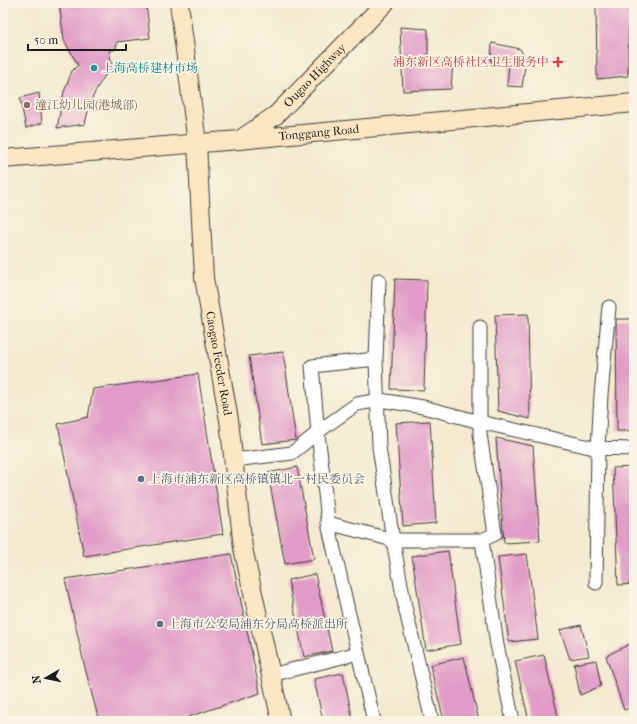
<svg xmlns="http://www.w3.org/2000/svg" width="637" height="724" viewBox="0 0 637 724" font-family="'IM FELL French Canon','Noto Serif SC',serif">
<rect width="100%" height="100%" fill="#fcf5e5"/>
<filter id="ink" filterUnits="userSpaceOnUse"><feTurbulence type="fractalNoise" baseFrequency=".025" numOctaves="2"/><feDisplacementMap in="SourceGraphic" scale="8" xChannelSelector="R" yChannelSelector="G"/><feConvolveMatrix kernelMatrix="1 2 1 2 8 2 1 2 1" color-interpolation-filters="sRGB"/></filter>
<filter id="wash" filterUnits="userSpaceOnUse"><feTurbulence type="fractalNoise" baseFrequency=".012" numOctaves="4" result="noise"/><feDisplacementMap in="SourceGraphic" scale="16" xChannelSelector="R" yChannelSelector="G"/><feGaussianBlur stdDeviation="0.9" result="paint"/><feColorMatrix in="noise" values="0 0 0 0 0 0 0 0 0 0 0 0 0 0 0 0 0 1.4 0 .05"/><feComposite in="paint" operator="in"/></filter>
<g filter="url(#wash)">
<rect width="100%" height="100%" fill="#f4ead0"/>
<g id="blocks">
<path fill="#e19dc8" d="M59,3H146L150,38L117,42L116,49L109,51L113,71L106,74L97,88L90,103L85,124L57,128L64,92L72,71L78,65L64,40Z
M596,3H629L628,76L597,79Z
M400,27L428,29V59L453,60L451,89L403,91Z
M492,43L520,49L526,59L522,87L507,86L509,64L491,62Z
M39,93L42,123L26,128L20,98Z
M395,279L427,280L424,390L391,389Z
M528,314L530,419L498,411L495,315Z
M616,319H634V431H617Z
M283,352L296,440L262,444L249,356Z
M198,374L223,534L84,556L58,424L88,417L93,389Z
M430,421L436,523L403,526L396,423Z
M496,438L533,446L540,541L504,543Z
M297,467L314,559L285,564L268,473Z
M634,467V584L618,585L613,468Z
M448,551L461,644L426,650L412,556Z
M231,554L260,693L176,721H99L85,668L65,579Z
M527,554L538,639L509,642L498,557Z
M315,574L332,651L304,657L288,580Z
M581,625L589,656L570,659L560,630Z
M634,642V707L624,710L606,656Z
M544,655L559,721H529L515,661Z
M464,657L479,721H444L430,665Z
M596,660L601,686L580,695L574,664Z
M343,673L353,721H323L314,679Z"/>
</g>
</g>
<g filter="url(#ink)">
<use href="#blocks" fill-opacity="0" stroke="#3c3b37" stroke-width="1"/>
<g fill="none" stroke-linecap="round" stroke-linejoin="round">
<defs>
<path id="street" d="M480,327V434L495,534L482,540L497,645L513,721
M376,359L379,447L393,540L405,607L432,721
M234,460L292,453L326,426L357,404L380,400L423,407L480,422L594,448L634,449
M328,523L393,540H482
M596,583L598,448L601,395L609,307
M358,653L329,528L318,433L312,366L376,359L379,280
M271,675L358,653L374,721"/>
<g id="secondary">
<path id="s1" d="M179,3L197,143L204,278L229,420L243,548L281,721"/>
<path id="s2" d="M241,139L276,115L385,3"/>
<path id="s3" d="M3,159L239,140L634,103"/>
</g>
</defs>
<use href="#street" stroke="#3c3b37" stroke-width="15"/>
<use href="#secondary" stroke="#3c3b37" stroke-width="20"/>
<use href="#street" stroke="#fff" stroke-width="13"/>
<use href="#secondary" stroke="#fce6c4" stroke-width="18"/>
</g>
</g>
<path fill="#e0444e" stroke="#fcf5e5" stroke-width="1.5" d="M556 56h4v4h4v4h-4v4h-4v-4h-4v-4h4z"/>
<circle fill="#0f9aa8" stroke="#fcf5e5" stroke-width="1.5" cx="94" cy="68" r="4"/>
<circle fill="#8d6e63" stroke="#fcf5e5" stroke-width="1.5" cx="27" cy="105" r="4"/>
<g fill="#5c6f8a" stroke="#fcf5e5" stroke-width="1.5">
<circle cx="141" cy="479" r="4"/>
<circle cx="160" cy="624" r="4"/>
</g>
<g text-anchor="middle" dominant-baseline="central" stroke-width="3.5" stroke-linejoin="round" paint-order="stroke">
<g font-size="12" fill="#be3a42" stroke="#fcf5e5" text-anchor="end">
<text x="549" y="62">浦东新区高桥社区卫生服务中</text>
</g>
<g font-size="12" fill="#0d838f" stroke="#fcf5e5" text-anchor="start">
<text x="102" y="68">上海高桥建材市场</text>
</g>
<g font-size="12" fill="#1c1c1c" stroke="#fcf5e5">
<text stroke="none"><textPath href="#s2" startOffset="98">Ougao Highway</textPath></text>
<text stroke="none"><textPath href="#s3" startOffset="317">Tonggang Road</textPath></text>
<text stroke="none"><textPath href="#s1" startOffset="363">Caogao Feeder Road</textPath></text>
</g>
<g font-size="12" fill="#785e54" stroke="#fcf5e5" text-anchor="start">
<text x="35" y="105">潼江幼儿园(港城部)</text>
</g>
<g font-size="12" fill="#4e5e75" stroke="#fcf5e5" text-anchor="start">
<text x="149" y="479">上海市浦东新区高桥镇镇北一村民委员会</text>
<text x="168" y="624">上海市公安局浦东分局高桥派出所</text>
</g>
</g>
<rect width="637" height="724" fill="none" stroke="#fcf5e5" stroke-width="16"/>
<g transform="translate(46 678) rotate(261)" stroke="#fcf5e5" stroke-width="3" paint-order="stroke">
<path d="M0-3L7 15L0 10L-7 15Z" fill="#1c1c1c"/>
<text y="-6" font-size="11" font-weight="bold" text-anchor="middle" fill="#1c1c1c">N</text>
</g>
<path d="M28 44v6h98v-6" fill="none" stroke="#1c1c1c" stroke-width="2"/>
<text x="34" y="44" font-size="12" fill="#1c1c1c" stroke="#fcf5e5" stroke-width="3" paint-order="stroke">50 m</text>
</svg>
